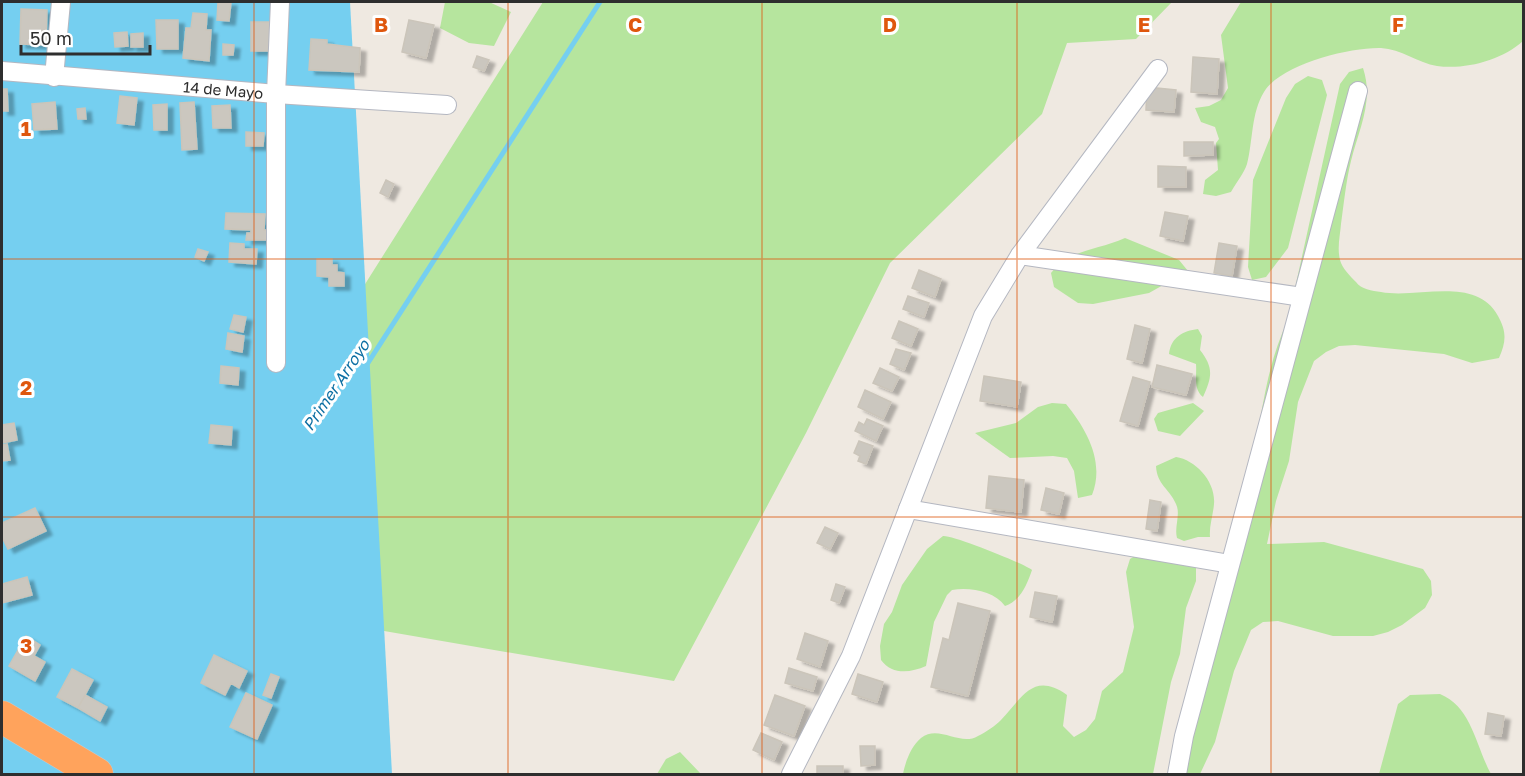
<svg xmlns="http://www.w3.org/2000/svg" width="1525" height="776" viewBox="0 0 1525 776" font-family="'Golos Text',sans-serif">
<defs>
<filter id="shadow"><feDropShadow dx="6" dy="4" stdDeviation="1.5" flood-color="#0004"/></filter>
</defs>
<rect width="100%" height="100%" fill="#efe9e1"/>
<path fill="#b6e59e" d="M445,2H489L511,12L494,46L469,43L440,28Z
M543,2H1172L1136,39L1067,43L1042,114L890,263L806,433L674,681L246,607L338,327Z
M1241,2H1523V41C1502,60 1466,70 1437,66C1418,63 1401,49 1381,48C1350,47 1281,64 1264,92C1251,113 1253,141 1247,164C1244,173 1236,183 1231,192L1216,196L1203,194L1205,180L1218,170L1216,143L1219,139L1215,127L1201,122L1195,108L1209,106L1221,100L1228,88L1221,35Z
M1363,68C1374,101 1359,129 1351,161C1346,181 1344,203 1341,224C1340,236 1337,248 1340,260C1342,268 1350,276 1356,282C1361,289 1372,291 1381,292C1418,299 1476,275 1498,316C1507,332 1506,342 1499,358L1472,363L1444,354L1355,345L1339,346L1326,352L1314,361L1298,402L1289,461L1276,501L1267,544L1324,542L1423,569L1431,581L1432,595L1425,608L1402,625L1388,632L1373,636H1333L1278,621L1263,622L1251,630L1234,671L1215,742L1200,774H1178C1202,676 1229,577 1250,478C1261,424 1264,370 1288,320L1340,84L1349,72Z
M1308,76L1322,80L1327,95L1288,248L1266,277L1252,280L1248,267L1253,180L1286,98L1295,84Z
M1125,238L1179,260L1188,271L1149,293L1093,304L1078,303L1054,287L1051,273C1070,249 1099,250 1125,238Z
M1198,329L1202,336L1200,350C1214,368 1212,377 1203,397C1193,389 1197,376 1196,364L1169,354C1171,337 1183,331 1198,329Z
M1052,403L1066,404C1087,430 1105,462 1092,495L1078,498L1074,471L1067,458L1053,456L1010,458L975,433L1016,423L1038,407Z
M1193,403L1204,411L1180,436L1158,431L1154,419L1158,413Z
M1176,457C1196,460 1216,482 1214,504C1213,516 1209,526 1210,537H1198L1184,541L1177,538C1174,527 1181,514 1176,504C1169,488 1157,485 1156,466Z
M943,536C953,535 1025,564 1032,570C1027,585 1020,601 1005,606C994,591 970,587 952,590L947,595L934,622L926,666C910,673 892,675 881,660L880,646L884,624L892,612L902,585L927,549Z
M1143,551L1196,566V581L1186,608L1180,654L1171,682L1153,774H903C905,763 911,746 921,738C939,724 960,747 978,736C986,732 995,726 1001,720C1022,698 1033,671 1067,695L1063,726L1074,737L1086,730L1095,719L1102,691L1123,672L1134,627L1126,572L1130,559Z
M1440,694C1472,707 1476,747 1491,774H1379L1398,704L1410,695Z
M680,752L701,774H657L666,759Z"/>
<path fill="#75cff0" d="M2,2H350L392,774H2Z"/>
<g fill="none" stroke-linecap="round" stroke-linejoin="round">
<path stroke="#75cff0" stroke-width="5" d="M366,366L600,2"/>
</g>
<path fill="#cbc7bf" stroke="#cbc5ba" stroke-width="1.5" filter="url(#shadow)" d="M218,2H231L229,21L217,20Z
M21,9L47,10L46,45L20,44Z
M193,13L207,14L206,30H211L209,61L183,58L186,28H191Z
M156,20H178V49H157Z
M409,20L434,25L426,58L402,52Z
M251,22H270V51H251Z
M127,32L128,46L115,47L114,33Z
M143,33V47H131V34Z
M311,39L327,40V44L360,48L359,72L309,70Z
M223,44L234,45L233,55H223Z
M477,56L489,60L484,71L473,67Z
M1193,57L1219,59L1217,94L1191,92Z
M1147,87L1176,90L1174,112L1146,110Z
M2,89H7L8,111H2Z
M120,96L137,98L134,125L117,123Z
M55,102L57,129L34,130L32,104Z
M194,102L197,149L182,150L180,103Z
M167,104V130H154L153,105Z
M230,105L231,128H213L212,106Z
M85,108L86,119H78L77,109Z
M246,132L264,133L263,146H246Z
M1184,142H1213V155L1184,156Z
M1158,166L1186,167V187H1158Z
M386,180L394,184L388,197L380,193Z
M1165,212L1188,216L1183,241L1160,236Z
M226,213L265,214L264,230H268V240H246L247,233H251V230L225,229Z
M230,243L244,244V249H257L256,264L229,262Z
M1219,243L1237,246L1232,276L1214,273Z
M198,249L208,252L204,261L195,257Z
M317,259H332V265H337V272L344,273V286H329V277L317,276Z
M919,270L941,279L935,297L912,288Z
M908,296L929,303L924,317L903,309Z
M234,315L246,317L243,332L230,329Z
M899,321L918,329L911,346L892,338Z
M1135,325L1150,329L1142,363L1127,359Z
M228,333L244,336L242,352L226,349Z
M896,349L911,353L904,370L890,364Z
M1157,365L1192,374L1186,395L1152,387Z
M221,366L239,368L238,385L220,383Z
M880,368L899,377L892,391L873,383Z
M984,376L1021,382L1017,407L980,401Z
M1133,377L1150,382L1138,426L1120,421Z
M865,390L891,402L883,419L858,407Z
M867,419L883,426L876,441L855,431L859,422L864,425Z
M14,423L17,440L2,443V425Z
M211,425L232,427L231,445L209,443Z
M859,441L873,446L866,464L858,461L860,456L854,453Z
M7,444L10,460L2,461V445Z
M989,476L1024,480L1021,512L986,508Z
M1046,488L1064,493L1059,514L1041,510Z
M1150,500L1161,502L1157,531L1146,529Z
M35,508L46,531L8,549L2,537V523Z
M825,527L838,533L830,549L817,543Z
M27,577L32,595L2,603V584Z
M836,584L845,587L839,603L831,600Z
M1035,592L1057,596L1052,622L1030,617Z
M958,603L990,611L968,696L931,687L943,638L949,640Z
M805,633L828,641L820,667L797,659Z
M26,636L40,645L34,656L45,662L35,681L9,666Z
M214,655L247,671L239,688L231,683L225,695L201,683Z
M789,668L817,677L813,691L785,683Z
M72,669L93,680L78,708L57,697Z
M271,674L279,677L271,698L263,695Z
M858,674L883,682L877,702L852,694Z
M246,693L272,705L257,739L230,727Z
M85,695L107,707L100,721L78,708Z
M775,695L805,706L794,736L764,725Z
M1488,713L1504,716L1501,736L1485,734Z
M761,733L782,742L774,760L753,750Z
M860,746H875V765L861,766Z
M817,766H843V774H817Z"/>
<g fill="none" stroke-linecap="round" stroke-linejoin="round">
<defs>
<g id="street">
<path id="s1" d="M2,71L276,94L447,105"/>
<path d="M54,77L61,2"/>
<path d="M1020,255L1302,297"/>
<path d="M276,363V94L280,2"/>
<path d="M908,509L1230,564"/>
<path d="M791,774L851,656L983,316L1020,255L1158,69"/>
<path d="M1177,774L1184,736L1358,91"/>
</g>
<path id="highway" d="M2,717L97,774"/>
</defs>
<use href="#street" stroke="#b4b7c1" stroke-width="20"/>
<use href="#highway" stroke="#c9c9c9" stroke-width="33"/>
<use href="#street" stroke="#fff" stroke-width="18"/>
<use href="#highway" stroke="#ffa35c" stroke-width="32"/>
</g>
<path fill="none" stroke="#df570e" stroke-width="1.5" stroke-opacity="0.55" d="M254,2V774M508,2V774M762,2V774M1017,2V774M1271,2V774M2,259H1524M2,517H1524"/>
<g text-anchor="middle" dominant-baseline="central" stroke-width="6" stroke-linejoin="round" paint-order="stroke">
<g font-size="15" fill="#2e2e2e" stroke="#fff">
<text stroke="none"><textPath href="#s1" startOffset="222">14 de Mayo</textPath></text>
</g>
<g font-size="16" font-style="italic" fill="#0d6fa3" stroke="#fff">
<text transform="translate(336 385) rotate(-56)">Primer Arroyo</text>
</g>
</g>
<g font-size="20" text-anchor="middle" font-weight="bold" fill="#df570e" stroke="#fff" stroke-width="6" stroke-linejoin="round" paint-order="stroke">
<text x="381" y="32">B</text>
<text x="635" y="32">C</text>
<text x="890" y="32">D</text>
<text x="1144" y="32">E</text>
<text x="1398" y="32">F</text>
<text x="26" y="136">1</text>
<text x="26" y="395">2</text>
<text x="26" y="653">3</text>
</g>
<rect width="1525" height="776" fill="none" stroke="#2e2e2e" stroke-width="6"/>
<path d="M21 45v9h129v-9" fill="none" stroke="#2e2e2e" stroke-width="3"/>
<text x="30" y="45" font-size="18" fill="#2e2e2e" stroke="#ffffff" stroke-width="4.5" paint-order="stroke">50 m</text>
</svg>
